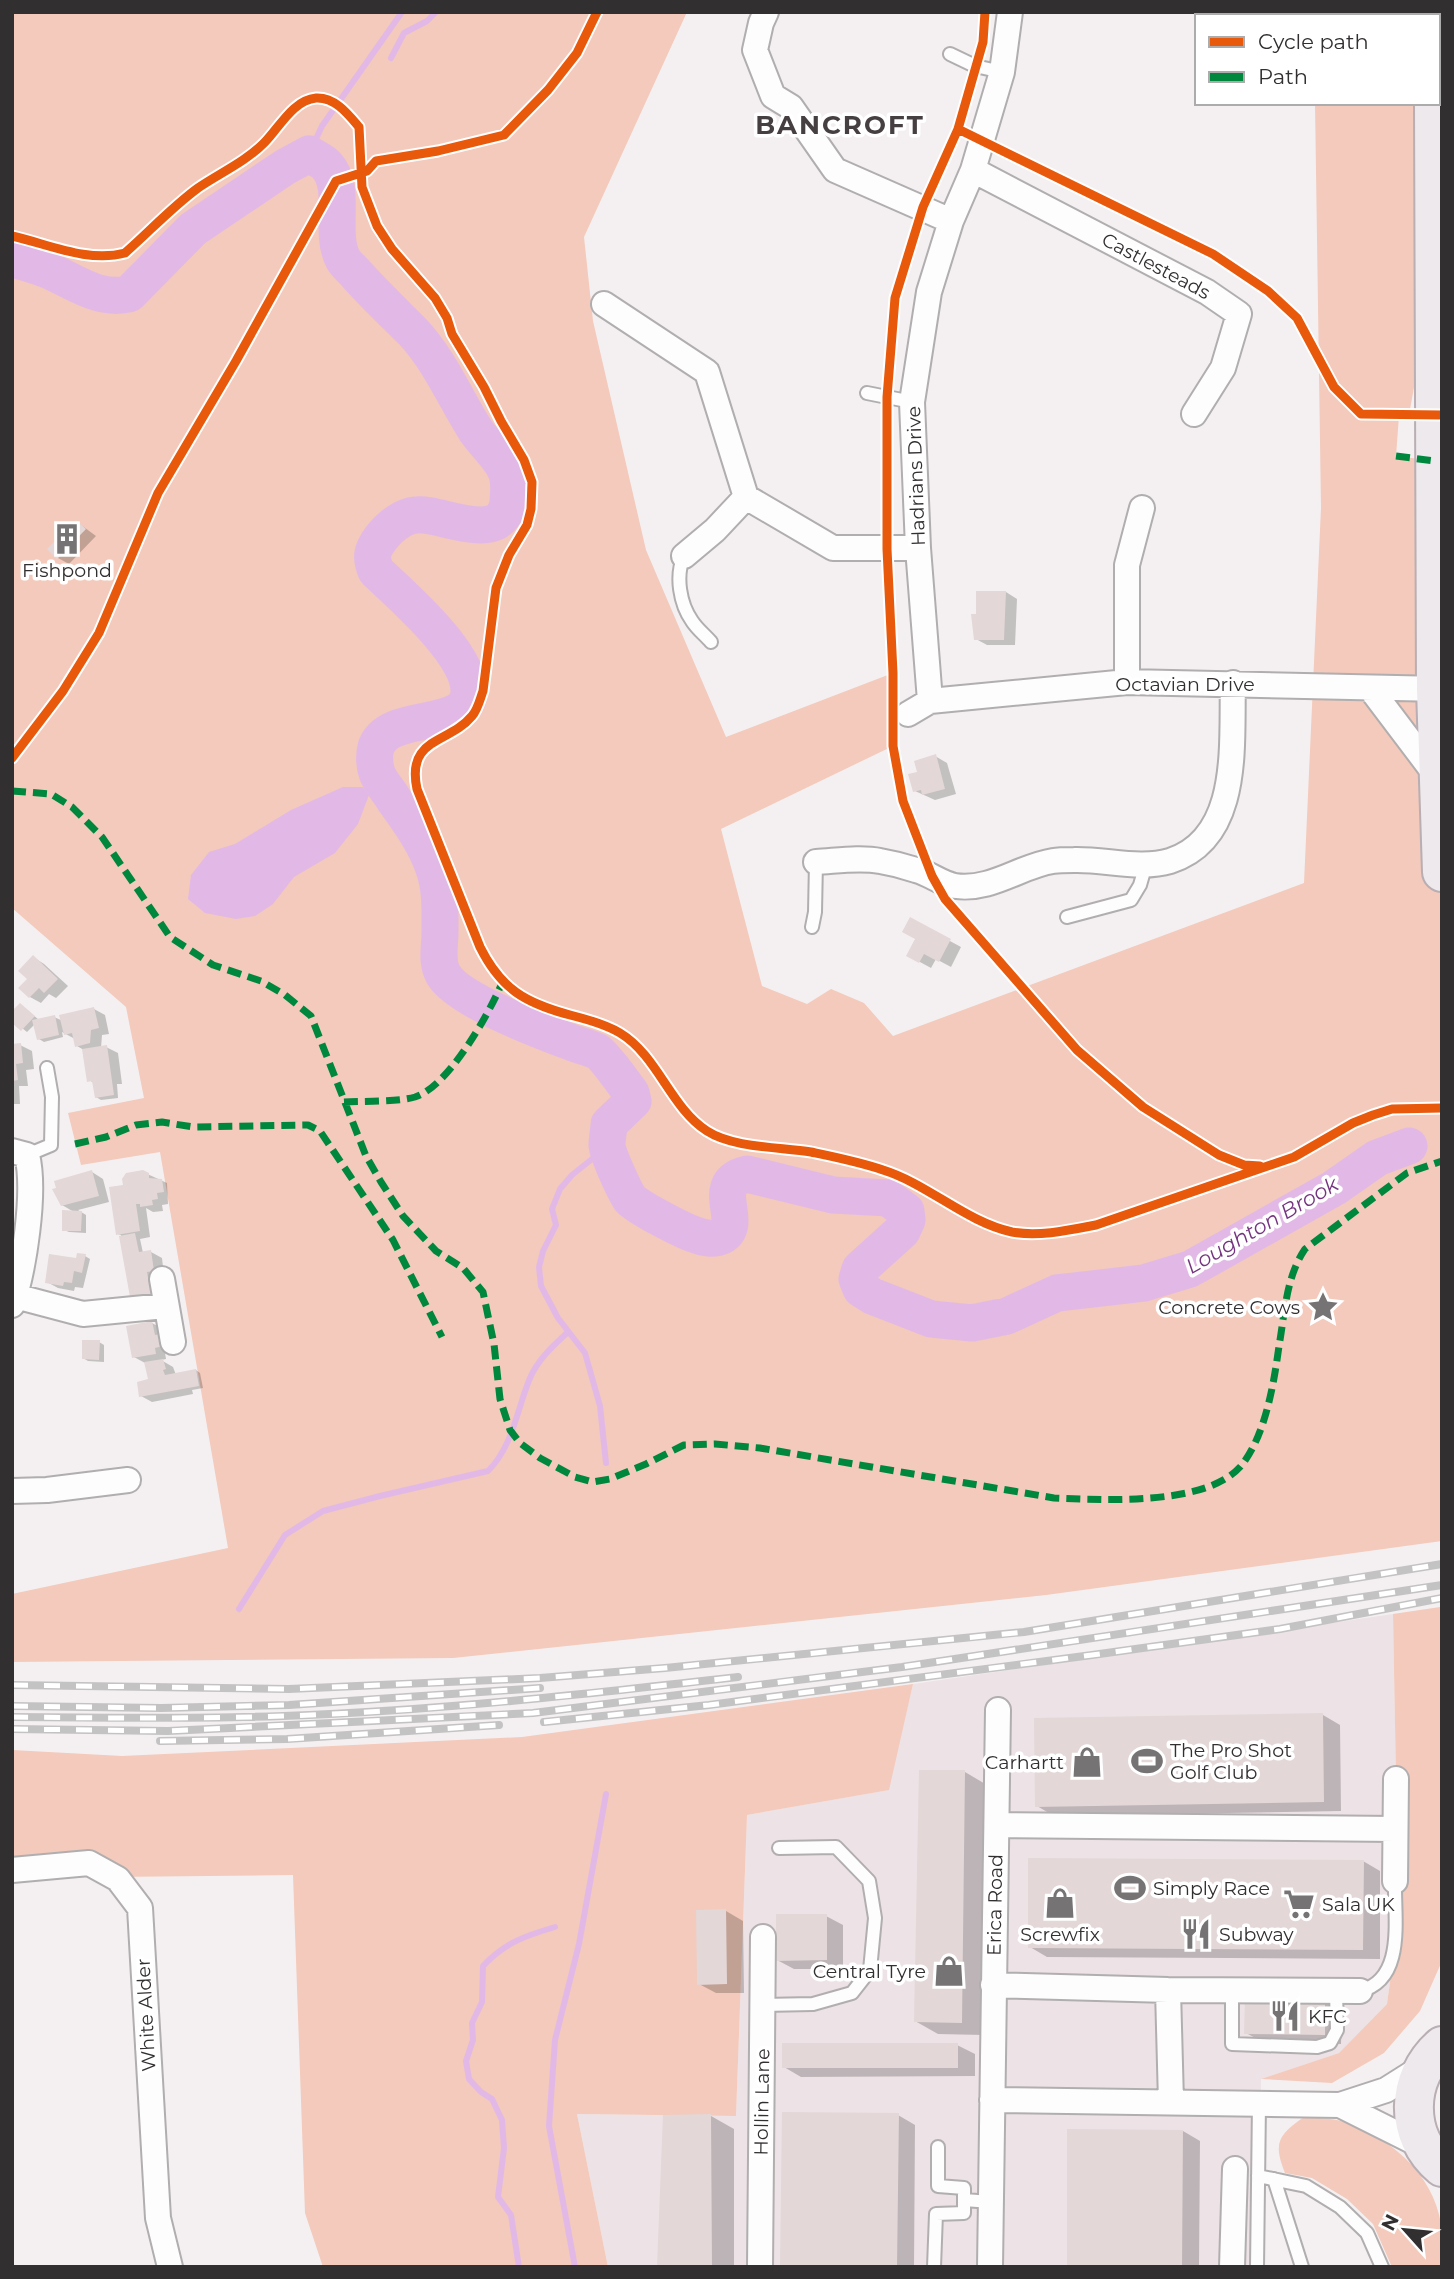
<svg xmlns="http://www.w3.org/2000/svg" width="1454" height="2279" viewBox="0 0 1454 2279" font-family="Montserrat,sans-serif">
<rect width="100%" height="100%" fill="#f4f0f1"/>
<path fill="#ede2e5" d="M1393,1614L1396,1779L1394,1953L1387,2004L1339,2053L1261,2079L1258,2267H608L577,2114L736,2116L747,1815L888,1790L913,1684Z"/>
<path fill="#f3cabb" d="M12,12H687L584,237L593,321L646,550L726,737L893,673V746L721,829L762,986L807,1004L831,989L864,1003L893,1036L1304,883L1321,508L1315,103H1419L1415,171L1418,365L1409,415L1399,416L1396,456L1435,461L1442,872V1541L1046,1595L453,1658L12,1662V1594L228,1548L160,1152L81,1165L68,1113L144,1098L126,1007L12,908Z
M1314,12H1424L1423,16H1314Z
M1440,1607L1442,1961L1420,2011L1384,2053L1332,2083L1261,2079L1339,2053L1387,2004L1394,1953L1396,1779L1393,1614Z
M913,1684L889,1790L747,1815L736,2116L577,2114L608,2267H323L305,2213L293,1875L12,1878V1750L122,1756L522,1737Z
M1304,2117C1316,2118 1330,2118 1341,2121C1389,2136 1433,2173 1441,2224C1444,2237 1442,2253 1442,2267H1392L1373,2224L1347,2199L1312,2178L1285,2173C1273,2143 1278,2135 1304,2117Z"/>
<path fill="#e2b9e6" d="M343,787H363L369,795L358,824L335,853L294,877L273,904L255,916L236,919L205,913L188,899L191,875L209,852L235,844L291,810Z"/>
<path fill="#0003" d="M77,522L96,536L69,564L58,558Z
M1006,592L1017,599L1015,645H987L976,639L978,615Z
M935,756L947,763L956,794L935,800L915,791L919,773Z
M911,920L961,947L951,967L936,959L931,968L909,956L917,939Z
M33,957L44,964L68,986L56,998L49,994L41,1003L30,997L29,978Z
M25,1008L39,1020L54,1017L63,1021L94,1009L105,1015L109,1034L102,1035L101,1048L106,1047L118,1053L122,1084H117L118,1098L101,1100L96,1097L94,1083L89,1080L84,1050L77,1046L75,1039L62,1032L63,1037L44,1042L39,1039L35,1024L27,1032L12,1020Z
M20,1045L32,1051L34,1069L26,1070L28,1086H19L20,1104H12V1046Z
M92,1172L103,1179L109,1202L78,1210L86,1215V1233L69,1232L64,1230L74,1212L62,1205Z
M143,1172L167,1183L168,1204L162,1205L163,1211L153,1212L146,1208L150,1237L140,1239L143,1253L151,1252L162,1258L164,1276L161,1300L143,1302L132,1296L121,1235L118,1234L125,1186Z
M85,1256L90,1259L83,1288L75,1287L74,1291L58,1288L47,1282Z
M152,1323L163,1329L173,1352L165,1353L166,1359L161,1360L173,1367L176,1375L196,1370L200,1373L203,1388L192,1390L193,1394L152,1402L141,1396L150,1381L145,1363L134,1357Z
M99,1342L104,1345V1362L88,1361L83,1358Z
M1323,1715L1340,1725L1341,1811L1054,1816L1037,1806Z
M965,1772L987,1785L984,2035L938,2034L915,2021Z
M1363,1861L1380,1871V1959L1047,1957L1030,1947Z
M726,1911L743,1921L744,1993H716L699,1984Z
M826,1916L843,1925V1969H794L777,1960Z
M1325,2001L1342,2011L1341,2044L1263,2042L1246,2033Z
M957,2045L975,2054V2076L801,2077L784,2067Z
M898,2115L915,2125L914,2267H782Z
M711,2116L734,2129V2267H659Z
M1183,2131L1200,2141L1199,2267H1068Z"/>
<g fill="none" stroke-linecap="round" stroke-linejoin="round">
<path stroke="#e2b9e6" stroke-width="6" d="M391,58L404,33L427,21L436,12
M309,154L322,126L402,12
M606,1463L600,1406L585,1353L558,1318L541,1286L539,1267L543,1251L556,1225L552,1209L560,1189L572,1175L607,1147
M239,1609L285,1535L323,1511L380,1496L488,1471C513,1446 517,1409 530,1378C538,1359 554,1345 568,1332
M519,2267L511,2215L498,2197L504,2148L502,2120L492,2099L481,2092L469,2079L466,2061L473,2040L472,2023L482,2002L483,1966C506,1942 525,1936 555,1927
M575,2267L549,2126L555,2040L579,1944L606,1794"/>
<path stroke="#e2b9e6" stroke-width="37" d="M12,259C23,262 34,265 45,269C73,280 97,301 129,294L193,229L285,167L309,154C315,158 323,161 327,166C347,188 329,233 343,259C346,265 353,270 357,275C375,295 394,313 413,332C440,361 455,398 476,431C485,444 498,455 505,469C509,477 509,491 508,501C503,547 441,512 416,515C403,516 389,527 381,538C372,550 370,557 376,571C402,596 469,653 469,691C469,732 389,710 376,747C374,754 374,765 377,773C380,782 389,791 394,800C409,821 426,844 434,869C441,888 440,912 440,932C440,946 436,961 443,974C457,1000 544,1032 573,1043C581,1046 591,1048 598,1052C604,1055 626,1086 631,1093L633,1101L609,1124C609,1130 607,1138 607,1145C608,1155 624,1190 630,1199C635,1206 685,1232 696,1235C703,1238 714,1240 722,1236C745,1223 707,1183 747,1174L833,1195L888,1198L906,1211L907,1220L902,1231L860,1269L857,1279L861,1289L872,1296L931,1319L972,1323L1007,1316L1057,1293L1144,1283L1190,1269L1334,1188L1377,1158L1409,1146"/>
</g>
<path fill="#e3d7d7" d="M76,520L86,529L57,559L47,549Z
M976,591H1006L1004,640H974L971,614H976Z
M936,754L945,789L922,795L921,790L913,792L908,774L917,772L914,761Z
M910,917L951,939L939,962L924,954L919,963L906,956L915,939L902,932Z
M33,955L58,979L44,993L39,988L29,998L18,988L27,979L18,971Z
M20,1003L35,1016L21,1031L12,1023V1011Z
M94,1007L99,1028L91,1030L90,1043L75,1047L72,1033L64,1035L59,1015Z
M55,1015L59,1035L37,1040L32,1020Z
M21,1043L23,1063L16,1064L18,1080L12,1081V1044Z
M107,1045L114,1095L95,1098L92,1081L87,1082L82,1049Z
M92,1170L99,1196L61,1206L52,1189L56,1188L54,1181Z
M143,1170L149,1173V1178L162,1179L164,1192L157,1193L158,1199L152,1200L153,1205L140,1207V1204H136L140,1231L116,1235L109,1187L123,1185L122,1179L126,1173Z
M62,1210L82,1211L81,1231H62Z
M135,1233L139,1252L151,1250L154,1271L147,1272L151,1294L130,1297L119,1236Z
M77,1253L86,1254L82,1273L74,1271L72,1283L64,1282L63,1286L45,1283L49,1254L76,1258Z
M152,1321L155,1335L161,1334L163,1346L155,1348L156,1354L132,1358L126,1326Z
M82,1340H100L99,1360L82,1359Z
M163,1359L166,1369L163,1370L165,1375L196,1369L199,1386L139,1397L137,1382L148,1379L144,1362Z
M1323,1713L1324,1802L1035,1807L1034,1718Z
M919,1770H965L962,2023L914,2022Z
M1028,1858L1364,1860L1363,1950L1028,1948Z
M726,1909L727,1984L697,1985L696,1910Z
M776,1914H827V1960L776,1961Z
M1245,1998L1325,1999V2035L1244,2034Z
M782,2043H958V2068H782Z
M782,2112L899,2113L897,2267H780Z
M711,2114L712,2267H657L663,2115Z
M1067,2129L1183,2130L1182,2267H1067Z"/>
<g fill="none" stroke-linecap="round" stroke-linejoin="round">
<defs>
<path id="service" d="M950,54L975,66L1002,72
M867,393L912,402
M684,556C675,576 680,604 692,621C697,629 705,635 711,642
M1067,917L1131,900L1140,885L1146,864
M812,927L815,912L816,862
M27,1155L51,1145L52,1097L47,1068
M1232,1989V2044L1317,2047L1330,2043L1337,2030L1336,1992
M1360,1991C1406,1980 1394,1918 1395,1881
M763,2005L813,2004L852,1993L870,1970L875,1918L869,1881L836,1847L779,1848
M938,2147V2186L964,2188V2200
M1258,2176L1306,2186L1340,2207L1367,2233L1382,2267
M1274,2179L1302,2267
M934,2267L936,2214L964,2213V2200L991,2202
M1257,2267L1259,2103"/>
<path id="minor" d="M766,12L761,23L755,50L773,96L791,107L835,170L951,221
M1217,16V12
M973,170L1207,292L1239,314L1223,368L1194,414
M604,304L707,372L746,497L833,548H918
M684,556L715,530L746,497
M1127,682V565L1142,508
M1370,688L1438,778
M930,701L918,548L912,402L929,292L951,221L973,170L1002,72L1010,12
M908,714L930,701L1127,682L1442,689
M816,862C836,861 860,857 880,861C892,863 904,866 916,870C929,873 942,884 955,886C992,891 1020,866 1053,861C1059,860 1067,860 1074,860C1105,859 1140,870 1170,861C1242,838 1231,743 1233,683
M12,1151L27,1155C36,1192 24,1269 12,1305
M162,1279L173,1342
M15,1296L83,1314L165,1306
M12,1491L47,1490L128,1480
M997,1825L1395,1829
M12,1870L89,1863L118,1879L140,1908L158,2218L170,2267
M1395,1881L1396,1779
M993,1985L1168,1990L1360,1991
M1168,1990L1171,2102
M992,2100L1340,2105L1386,2090L1424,2066
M1340,2105L1424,2147
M760,2267L763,1937
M990,2267L998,1710
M1232,2267L1235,2169"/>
<path id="primary" d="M1435,16V12
M1434,103L1436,689L1442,872
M1442,2046C1405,2078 1404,2136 1442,2167"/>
</defs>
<use href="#service" stroke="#b1aeaf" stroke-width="16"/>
<use href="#minor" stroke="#b1aeaf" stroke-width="28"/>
<use href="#primary" stroke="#b8aeb3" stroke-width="42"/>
<use href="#service" stroke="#fdfdfd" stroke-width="12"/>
<use href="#minor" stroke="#fdfdfd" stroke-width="24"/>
<use href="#primary" stroke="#eee9ec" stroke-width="38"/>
<defs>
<path id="rail" d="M12,1685L289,1689L540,1678L665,1668L1024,1632L1442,1564
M12,1706L161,1708L289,1705L540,1688
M12,1717C103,1718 193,1719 283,1716C435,1711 587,1694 738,1677
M544,1722L709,1705L1092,1655L1280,1629L1442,1598
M12,1729L168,1731L533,1713L902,1667L1442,1585
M160,1741L287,1739L499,1725"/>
</defs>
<use href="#rail" stroke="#c4c3c3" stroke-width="8"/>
<use href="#rail" stroke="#fff" stroke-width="5" stroke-dasharray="16" stroke-linecap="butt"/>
<path stroke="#00873e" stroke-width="7" stroke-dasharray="14 7" stroke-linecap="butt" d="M1396,456L1435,461
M12,791L51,794L72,807L102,837L170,937L213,965L261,981L285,995L311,1016L366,1156L381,1182L403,1216L436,1251L463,1268L483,1292L494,1344L500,1399L510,1430L520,1443L540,1458L575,1477L593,1482L610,1479L646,1464L684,1445L715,1444L760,1448L1054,1498C1103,1500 1205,1506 1240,1467C1265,1438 1274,1383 1279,1346C1285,1312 1286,1277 1305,1249L1407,1173L1442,1161
M344,1102C364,1101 397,1102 415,1097C448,1087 489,1014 502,983
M75,1144L106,1137L136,1125L162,1122L193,1127L308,1125L320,1131L393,1240L442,1337"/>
<defs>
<path id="cycleway" d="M985,12L983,42L958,129L923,207L895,298L887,397V549L893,673V746L903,801L932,876L945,899L1077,1050L1143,1107L1219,1155L1244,1165L1260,1166
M958,129L1213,254L1268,291L1297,318L1334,387L1361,414L1442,415
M12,236C48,244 88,263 125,253C149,232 172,207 198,188C220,173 245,162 264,143C279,128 293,100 316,98C335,97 348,114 359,127L362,187L377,226L392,249L435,298L447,318L452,334L484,387L501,421L524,460L532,482L531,509L527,525L509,555L496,588L483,691C480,699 478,709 472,716C449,744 406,737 417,789L480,947C501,989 525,1003 570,1015C586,1019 605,1024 620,1033C658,1056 670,1107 707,1131C733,1148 780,1147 811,1152C835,1157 860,1162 883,1170C928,1184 966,1222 1012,1232C1039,1237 1070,1230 1096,1225L1294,1157L1353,1123L1373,1115L1392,1109L1442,1108
M12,758L63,691L99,633L158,493L236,361L336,181L367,171L376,161L438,151L504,135L548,90L577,53L597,12"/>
</defs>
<use href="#cycleway" stroke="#fff" stroke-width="13"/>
<use href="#cycleway" stroke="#e8590c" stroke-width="9"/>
</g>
<defs>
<symbol id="building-bare" viewBox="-9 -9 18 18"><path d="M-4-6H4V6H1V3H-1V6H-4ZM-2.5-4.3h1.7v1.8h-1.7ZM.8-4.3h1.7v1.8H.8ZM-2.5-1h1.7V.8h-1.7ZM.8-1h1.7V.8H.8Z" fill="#767374" stroke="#fff" stroke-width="2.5" paint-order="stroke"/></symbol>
<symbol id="sight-bare" viewBox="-9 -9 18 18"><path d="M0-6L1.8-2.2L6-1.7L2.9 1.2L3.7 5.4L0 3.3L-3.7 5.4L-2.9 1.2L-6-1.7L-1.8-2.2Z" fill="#767374" stroke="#fff" stroke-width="2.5" paint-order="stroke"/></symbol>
<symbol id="stadium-bare" viewBox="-9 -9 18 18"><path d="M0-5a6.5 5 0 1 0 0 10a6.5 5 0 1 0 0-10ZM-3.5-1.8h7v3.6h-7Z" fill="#767374" stroke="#fff" stroke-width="2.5" paint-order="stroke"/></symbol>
<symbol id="shop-bare" viewBox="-9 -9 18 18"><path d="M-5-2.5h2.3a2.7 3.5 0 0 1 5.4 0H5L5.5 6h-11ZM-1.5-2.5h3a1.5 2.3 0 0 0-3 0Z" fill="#767374" stroke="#fff" stroke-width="2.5" paint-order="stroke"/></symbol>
<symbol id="supermarket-bare" viewBox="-9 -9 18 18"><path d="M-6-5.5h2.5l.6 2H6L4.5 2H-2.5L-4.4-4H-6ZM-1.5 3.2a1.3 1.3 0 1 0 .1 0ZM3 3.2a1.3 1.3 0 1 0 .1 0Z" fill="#767374" stroke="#fff" stroke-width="2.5" paint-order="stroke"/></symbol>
<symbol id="restaurant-bare" viewBox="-9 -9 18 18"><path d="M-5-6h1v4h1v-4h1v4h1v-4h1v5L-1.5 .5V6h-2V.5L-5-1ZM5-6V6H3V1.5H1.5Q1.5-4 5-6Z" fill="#767374" stroke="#fff" stroke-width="2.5" paint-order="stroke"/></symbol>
</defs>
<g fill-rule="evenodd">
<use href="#building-bare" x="45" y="517" width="44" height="44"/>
<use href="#sight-bare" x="1301" y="1285" width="44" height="44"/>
<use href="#stadium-bare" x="1125" y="1739" width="44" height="44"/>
<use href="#shop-bare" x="1065" y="1740" width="44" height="44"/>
<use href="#stadium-bare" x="1108" y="1866" width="44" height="44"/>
<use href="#shop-bare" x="1038" y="1881" width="44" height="44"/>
<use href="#supermarket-bare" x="1277" y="1882" width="44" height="44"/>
<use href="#restaurant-bare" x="1174" y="1912" width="44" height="44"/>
<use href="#shop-bare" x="927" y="1949" width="44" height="44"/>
<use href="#restaurant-bare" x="1263" y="1994" width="44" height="44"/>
</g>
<g text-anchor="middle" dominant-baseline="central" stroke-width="7" stroke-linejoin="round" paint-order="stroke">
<g font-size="19" fill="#322f30" stroke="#fff">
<text transform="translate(1156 266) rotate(28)">Castlesteads</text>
<text transform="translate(916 476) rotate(-92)">Hadrians Drive</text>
<text x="1185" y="684">Octavian Drive</text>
<text transform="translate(995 1905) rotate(-89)">Erica Road</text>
<text transform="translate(146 2015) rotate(-93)">White Alder</text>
<text transform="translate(762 2102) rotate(-89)">Hollin Lane</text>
</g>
<g font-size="19" fill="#322f30" stroke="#fff" text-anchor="start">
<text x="67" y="570" text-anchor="middle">Fishpond</text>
<text x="1300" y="1307" text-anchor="end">Concrete Cows</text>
<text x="1170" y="1750">The Pro Shot<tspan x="1170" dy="22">Golf Club</tspan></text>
<text x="1064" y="1762" text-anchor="end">Carhartt</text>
<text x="1153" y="1888">Simply Race</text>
<text x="1322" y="1904">Sala UK</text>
<text x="1060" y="1934" text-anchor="middle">Screwfix</text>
<text x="1219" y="1934">Subway</text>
<text x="926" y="1971" text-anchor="end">Central Tyre</text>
<text x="1308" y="2016">KFC</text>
</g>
<g font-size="21" font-style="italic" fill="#75347f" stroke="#fff">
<text transform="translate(1262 1225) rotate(-30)">Loughton Brook</text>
</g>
<g font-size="26" font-weight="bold" letter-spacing="2" fill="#463f41" stroke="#fff">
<text x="840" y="125">BANCROFT</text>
</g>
</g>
<rect width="1454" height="2279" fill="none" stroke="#322f30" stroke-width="28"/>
<rect x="1195" y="14" width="245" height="91" fill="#ffffff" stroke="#adacac" stroke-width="2"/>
<rect x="1209" y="37" width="35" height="10" fill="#e8590c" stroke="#adacac" stroke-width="2"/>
<text x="1258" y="49" font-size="21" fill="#322f30">Cycle path</text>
<rect x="1209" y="72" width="35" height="10" fill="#00873e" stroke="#adacac" stroke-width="2"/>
<text x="1258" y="84" font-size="21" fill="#322f30">Path</text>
<g transform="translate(1405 2230) rotate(297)" stroke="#ffffff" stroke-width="5" paint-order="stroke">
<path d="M0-5L12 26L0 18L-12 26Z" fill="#322f30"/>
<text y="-10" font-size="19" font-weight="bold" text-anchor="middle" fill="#322f30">N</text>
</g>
</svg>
